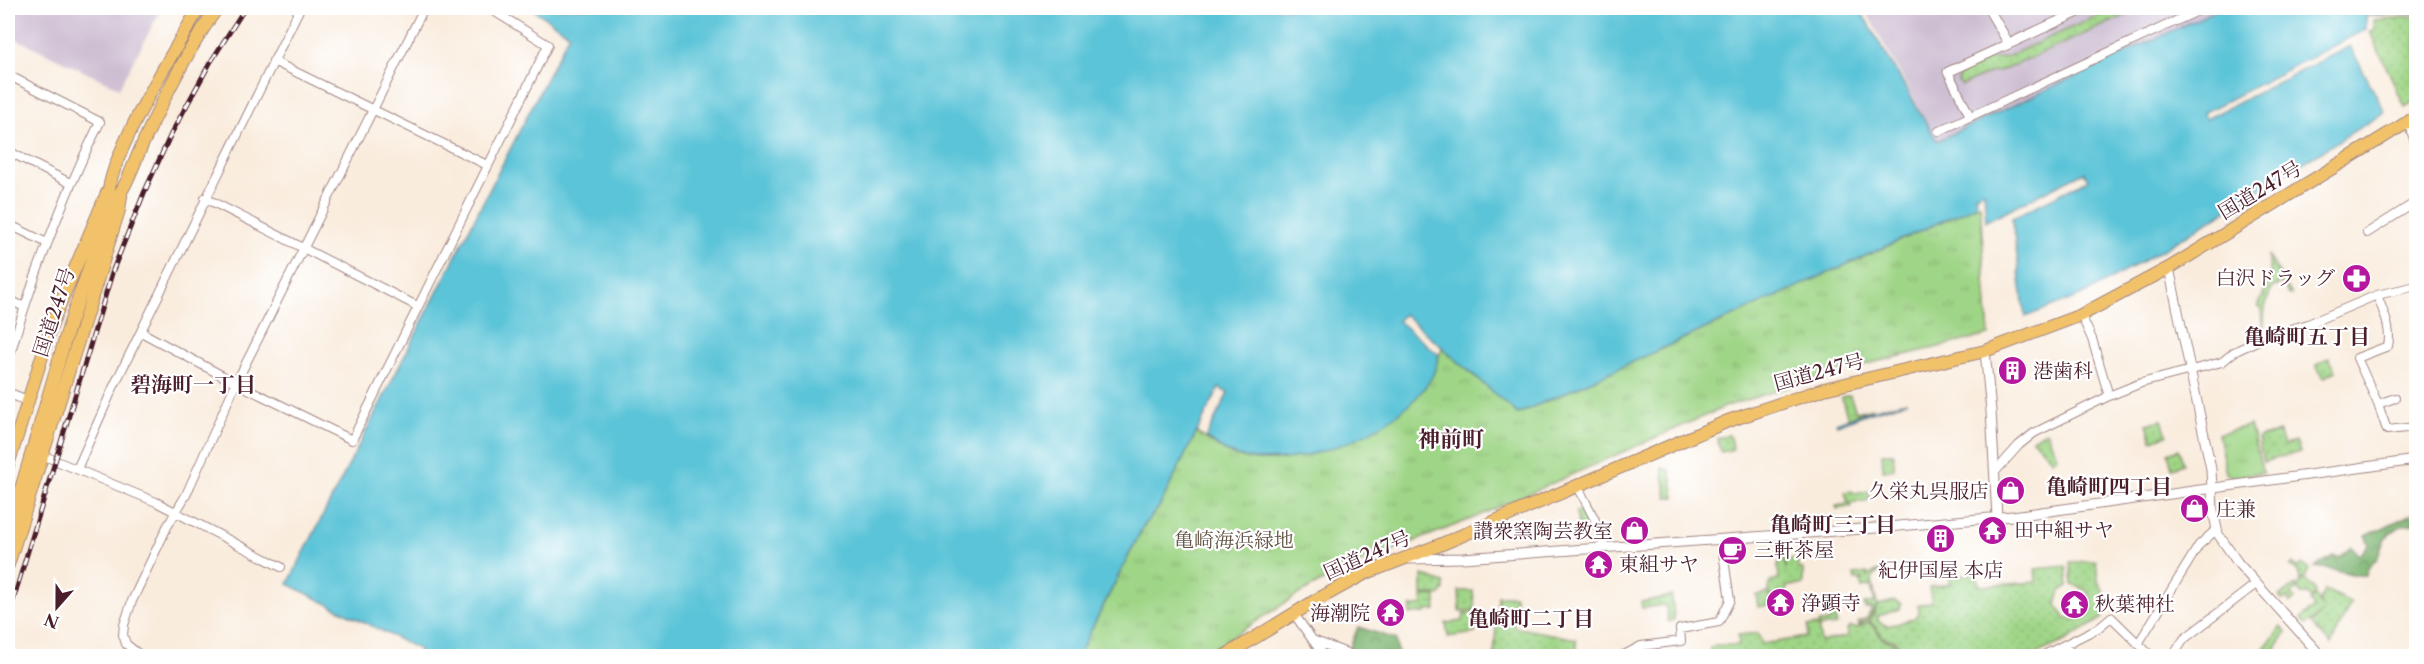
<svg xmlns="http://www.w3.org/2000/svg" width="2424" height="664" viewBox="0 0 2424 664" font-family="'Libre Caslon Text','Noto Serif JP',serif">
<defs>
<pattern id="grass-dots" width="8" height="8" patternUnits="userSpaceOnUse" patternTransform="scale(1.5)"><rect width="8" height="8" fill="#9fd586"/><path d="M2 2h.1M6 6h.1" fill="none" stroke="#8ab674" stroke-width="1.8" stroke-linecap="round"/></pattern>
<pattern id="forest-crowns" width="20" height="18" patternUnits="userSpaceOnUse" patternTransform="scale(1.5)"><rect width="20" height="18" fill="#7fb673"/><path d="M2 6a3 3 0 1 1 6 0M12 15a3 3 0 1 1 6 0" fill="none" stroke="#6a935f"/></pattern>
<pattern id="park-tufts" width="24" height="20" patternUnits="userSpaceOnUse" patternTransform="scale(1.5)"><rect width="24" height="20" fill="#9fd586"/><path d="M3 7l-1-3M5 7V3M7 7l1-3M15 17l-1-3M17 17v-4M19 17l1-3" fill="none" stroke="#8ab674"/></pattern>
</defs>
<rect width="100%" height="100%" fill="#fff"/>
<filter id="ink" filterUnits="userSpaceOnUse"><feTurbulence type="fractalNoise" baseFrequency=".0167" numOctaves="2"/><feDisplacementMap in="SourceGraphic" scale="12" xChannelSelector="R" yChannelSelector="G"/><feConvolveMatrix kernelMatrix="1 2 1 2 8 2 1 2 1" color-interpolation-filters="sRGB"/></filter>
<filter id="wash" filterUnits="userSpaceOnUse"><feTurbulence type="fractalNoise" baseFrequency=".008" numOctaves="4" result="noise"/><feDisplacementMap in="SourceGraphic" scale="24" xChannelSelector="R" yChannelSelector="G"/><feGaussianBlur stdDeviation="1.35" result="paint"/><feColorMatrix in="noise" values="0 0 0 0 0 0 0 0 0 0 0 0 0 0 0 0 0 1.4 0 .05"/><feComposite in="paint" operator="in"/></filter>
<g filter="url(#wash)">
<rect width="100%" height="100%" fill="#f9ecdd"/>
<path fill="#cdbed2" d="M8,8H162L119,88L8,35Z
M1864,8H2221L1937,140Z"/>
<path fill="url(#grass-dots)" stroke="#747a58" stroke-width="1.5" d="M2115,8H2142L2006,69L1992,72L1962,85L1958,81L1959,75L1989,59L2006,57Z
M2416,16V100L2405,107L2370,32L2375,29L2374,20Z
M2268,255L2292,295H2289L2282,283L2272,288L2265,307L2263,332L2261,308L2258,307L2271,277Z
M2329,358L2336,371L2323,378L2316,365Z
M1850,395L1856,412L1873,408L1848,418L1841,397Z
M2162,420L2167,435L2152,440L2147,424Z
M2046,431L2057,456L2052,460L2032,439Z
M2279,432L2284,445L2296,442L2300,452L2263,462L2258,438Z
M1729,435L1733,449L1721,452L1717,438Z
M2179,449L2183,464L2172,468L2168,453Z
M1882,453H1894V469L1883,470Z
M1852,491L1856,494L1868,491L1871,500L1850,503L1851,507L1837,509L1836,506L1848,504L1845,492Z
M1585,511L1591,525L1578,526L1576,512Z
M1784,558L1786,569V560L1798,559V569H1803V585L1788,586L1782,599L1773,600L1769,591L1770,581L1779,580L1778,565Z
M2096,561L2098,581L2104,592L2103,618L2065,641L2031,656H1909L1894,641L1883,637L1870,621L1878,605L1895,601L1901,604L1900,609L1878,616V621L1887,626L1913,619L1919,613L1918,605L1932,602L1929,587L1950,584V576L1975,573L1980,586L2036,582L2035,569L2066,566L2068,586L2060,591L2056,605L2066,619L2079,620L2089,613C2097,597 2087,587 2072,585L2070,562Z
M2293,563L2298,568L2302,564L2309,569L2305,578L2300,580L2298,571L2290,567Z
M1883,570L1874,575L1872,580L1877,605L1868,620L1859,625L1858,622L1867,618L1872,608H1865L1864,604L1875,602L1871,586L1862,588L1860,581L1864,579L1855,580L1854,575L1867,573L1868,579V575Z
M1422,575L1444,583V590L1440,595H1422Z
M2306,580L2315,589L2316,594L2311,598L2307,594H2301L2298,588L2301,581Z
M2296,585L2297,590L2291,594L2295,600L2290,603L2287,598L2282,600L2279,596Z
M2325,590L2351,602L2331,645L2311,623L2324,611L2306,625L2301,619L2314,607L2310,600L2316,596L2323,608L2320,601Z
M1459,591H1473L1475,610L1460,611Z
M1768,592L1769,605L1758,607L1756,595Z
M1436,596V610L1427,611L1426,613L1410,614L1411,607L1423,605L1422,597Z
M1498,596H1515L1514,627L1576,639L1577,656H1494Z
M1672,596L1674,620L1668,622L1666,605L1642,608L1641,602Z
M1833,608L1837,625L1819,627V623L1829,622L1828,609Z
M1476,612L1475,633L1448,637L1446,623L1463,621L1464,613Z
M1869,622L1883,639L1893,643L1907,656H1718V652H1711L1710,648L1715,645H1739L1738,635L1758,633L1762,644L1807,637L1808,626L1818,625L1821,642L1848,636L1847,630L1850,627L1856,628Z
M2282,627L2286,633L2275,649L2278,652L2274,656H2257Z"/>
<path fill="url(#forest-crowns)" stroke="#646a4f" stroke-width="1.5" d="M2416,512V524L2402,525L2385,538L2377,558L2368,568L2366,575H2356L2336,570L2315,567L2333,556L2340,557L2352,547L2357,554H2360L2369,545L2366,536Z
M1358,627L1396,639L1398,656H1366L1349,650Z"/>
<path fill="url(#park-tufts)" stroke="#747a58" stroke-width="1.5" d="M1980,204L1989,335L1842,370L1727,406L1476,517L1347,568L1299,594L1202,656H1078L1144,526L1159,507L1196,433C1210,440 1221,451 1236,456C1293,474 1386,433 1423,389C1433,377 1436,363 1442,348L1518,414Z
M2250,425L2263,473L2232,477L2226,473L2218,434Z
M1662,468L1670,470L1675,497L1667,498Z"/>
<path fill="#5bc4d8" stroke="#527282" stroke-width="1.5" d="M531,8H1859L1937,141L2221,8H2416V13L2366,16V29L2203,113L2206,119L2350,46L2385,112L2169,246L2085,294L2025,317L2012,218L2088,180L2084,172L1986,221L1984,191L1975,195L1977,205L1518,414L1404,314L1398,321L1439,355C1437,362 1435,371 1432,377C1401,431 1297,473 1238,456C1226,453 1216,445 1206,438L1228,393L1219,388L1159,507L1144,525L1078,656H417L420,650L288,584L569,34Z
M1906,401V402L1871,412L1837,425L1836,423L1871,410Z"/>
</g>
<g filter="url(#ink)">
<g fill="none" stroke-linecap="round" stroke-linejoin="round">
<defs>
<path id="minor" d="M273,61L487,165
M1948,72L1970,116
M8,75L100,122C62,199 32,279 8,361
M2408,123L2416,144
M1939,131L2204,8
M8,151L70,183
M205,198L417,306
M8,224L47,243
M2367,233L2416,202
M2377,295C2383,311 2392,329 2388,346L2357,358L2378,404L2387,430L2416,427
M8,299L24,307
M2081,315L2092,339L2109,396
M141,332L236,383L352,440L548,45L489,8
M2378,404L2395,398
M42,455L156,502L281,567
M77,469L113,388L300,8
M1995,472L2019,445L2034,433L2109,396L2141,383L2222,362L2234,352L2265,337L2308,324L2377,295L2416,286
M1577,485L1595,520L1605,548
M1294,614L1324,656
M1315,641L1355,656
M2138,644L2199,545L2217,529
M2065,645L2073,656
M141,656L126,644L123,635L124,625L132,601L167,527L186,495L236,383L424,8
M1622,656L1641,646L1681,641L1680,629L1719,622L1730,600L1721,539
M2042,656L2098,628L2111,617L2151,656
M2173,656L2184,639L2256,584"/>
<path id="tertiary" d="M1988,8L2009,44
M1948,72L2087,8
M2169,268L2211,469L2213,510L2218,534L2238,563L2321,656
M1985,351L1991,411L1997,517
M8,393L29,401
M1410,559L1463,558L1876,528L2013,516L2416,460"/>
<path id="trunk" d="M109,200C102,166 179,43 199,8
M8,465L54,318L107,193
M8,533L69,326L110,207C127,188 133,164 144,141C165,95 188,49 217,8
M8,565L119,210L121,196
M1225,656L1313,602L1364,574L1442,544L1728,421L1824,389L1985,351L2081,315L2169,268L2416,117"/>
</defs>
<use href="#minor" stroke="#a28684" stroke-width="10"/>
<use href="#tertiary" stroke="#a28684" stroke-width="11"/>
<use href="#trunk" stroke="#a28684" stroke-width="14"/>
<use href="#minor" stroke="#fff" stroke-width="8"/>
<use href="#tertiary" stroke="#fff" stroke-width="9"/>
<use href="#trunk" stroke="#f2c26a" stroke-width="12"/>
<defs>
<path id="rail" d="M8,617L113,270L144,193L171,134L210,63L245,8"/>
</defs>
<use href="#rail" stroke="#4a1f2b" stroke-width="5"/>
<use href="#rail" stroke="#fff" stroke-width="3" stroke-dasharray="9" stroke-linecap="butt"/>
</g>
</g>
<defs>
<symbol id="pharmacy-disc" viewBox="-11 -11 22 22"><circle r="9.5" fill="#b5179e" stroke="#fff"/><path d="M-2-6h4v4h4v4h-4v4h-4v-4h-4v-4h4Z" fill="#fff"/></symbol>
<symbol id="building-disc" viewBox="-11 -11 22 22"><circle r="9.5" fill="#b5179e" stroke="#fff"/><path d="M-4-6H4V6H1V3H-1V6H-4ZM-2.5-4.3h1.7v1.8h-1.7ZM.8-4.3h1.7v1.8H.8ZM-2.5-1h1.7V.8h-1.7ZM.8-1h1.7V.8H.8Z" fill="#fff"/></symbol>
<symbol id="shop-disc" viewBox="-11 -11 22 22"><circle r="9.5" fill="#b5179e" stroke="#fff"/><path d="M-5-2.5h2.3a2.7 3.5 0 0 1 5.4 0H5L5.5 6h-11ZM-1.5-2.5h3a1.5 2.3 0 0 0-3 0Z" fill="#fff"/></symbol>
<symbol id="temple-disc" viewBox="-11 -11 22 22"><circle r="9.5" fill="#b5179e" stroke="#fff"/><path d="M0-6L5-2H3V0L6.5 2.5H4V6H1.5V3h-3V6H-4V2.5H-6.5L-3 0V-2H-5Z" fill="#fff"/></symbol>
<symbol id="cafe-disc" viewBox="-11 -11 22 22"><circle r="9.5" fill="#b5179e" stroke="#fff"/><path d="M-5.5-4.5H6V0H3Q3 3.5 0 3.5H-2.5Q-5.5 3.5-5.5 0ZM3-3.2v2h1.7v-2ZM-6 4.5H4V6H-6Z" fill="#fff"/></symbol>
</defs>
<g fill-rule="evenodd">
<use href="#pharmacy-disc" x="2340" y="262" width="33" height="33"/>
<use href="#building-disc" x="1996" y="354" width="33" height="33"/>
<use href="#shop-disc" x="1994" y="474" width="33" height="33"/>
<use href="#shop-disc" x="2178" y="492" width="33" height="33"/>
<use href="#temple-disc" x="1976" y="514" width="33" height="33"/>
<use href="#shop-disc" x="1618" y="514" width="33" height="33"/>
<use href="#building-disc" x="1924" y="522" width="33" height="33"/>
<use href="#cafe-disc" x="1716" y="534" width="33" height="33"/>
<use href="#temple-disc" x="1582" y="548" width="33" height="33"/>
<use href="#temple-disc" x="1764" y="586" width="33" height="33"/>
<use href="#temple-disc" x="2058" y="588" width="33" height="33"/>
<use href="#temple-disc" x="1374" y="596" width="33" height="33"/>
</g>
<g text-anchor="middle" dominant-baseline="central" stroke-width="4.5" stroke-linejoin="round" paint-order="stroke">
<g font-size="20" fill="#4a1f2b" stroke="#fff">
<text transform="translate(2260 190) rotate(-31)">国道247号</text>
<text transform="translate(54 312) rotate(-72)">国道247号</text>
<text transform="translate(1819 372) rotate(-15)">国道247号</text>
<text transform="translate(1367 555) rotate(-24)">国道247号</text>
</g>
<g font-size="20" fill="#4a1f2b" stroke="#fff" text-anchor="start">
<text x="2335" y="278" text-anchor="end">白沢ドラッグ</text>
<text x="2033" y="371">港歯科</text>
<text x="1989" y="491" text-anchor="end">久栄丸呉服店</text>
<text x="2216" y="509">庄兼</text>
<text x="2014" y="530">田中組サヤ</text>
<text x="1613" y="531" text-anchor="end">讃衆窯陶芸教室</text>
<text x="1754" y="550">三軒茶屋</text>
<text x="1619" y="564">東組サヤ</text>
<text x="1941" y="570" text-anchor="middle">紀伊国屋 本店</text>
<text x="1801" y="603">浄顕寺</text>
<text x="2095" y="604">秋葉神社</text>
<text x="1370" y="613" text-anchor="end">海潮院</text>
</g>
<g font-size="20" fill="#645646" stroke="#fff">
<text x="1234" y="540">亀崎海浜緑地</text>
</g>
<g font-size="21" font-weight="bold" fill="#4a1f2b" stroke="#fff">
<text x="2307" y="336">亀崎町五丁目</text>
<text x="193" y="384">碧海町一丁目</text>
<text x="2109" y="486">亀崎町四丁目</text>
<text x="1833" y="524">亀崎町三丁目</text>
<text x="1531" y="618">亀崎町二丁目</text>
</g>
<g font-size="22" font-weight="bold" fill="#4a1f2b" stroke="#fff">
<text x="1451" y="439">神前町</text>
</g>
</g>
<rect width="2424" height="664" fill="none" stroke="#fff" stroke-width="30"/>
<g transform="translate(57 607) rotate(201)" stroke="#ffffff" stroke-width="4.5" paint-order="stroke">
<path d="M0-4.5L10 22L0 15L-10 22Z" fill="#4a1f2b"/>
<text y="-9" font-size="16" font-weight="bold" text-anchor="middle" fill="#4a1f2b">N</text>
</g>
</svg>
